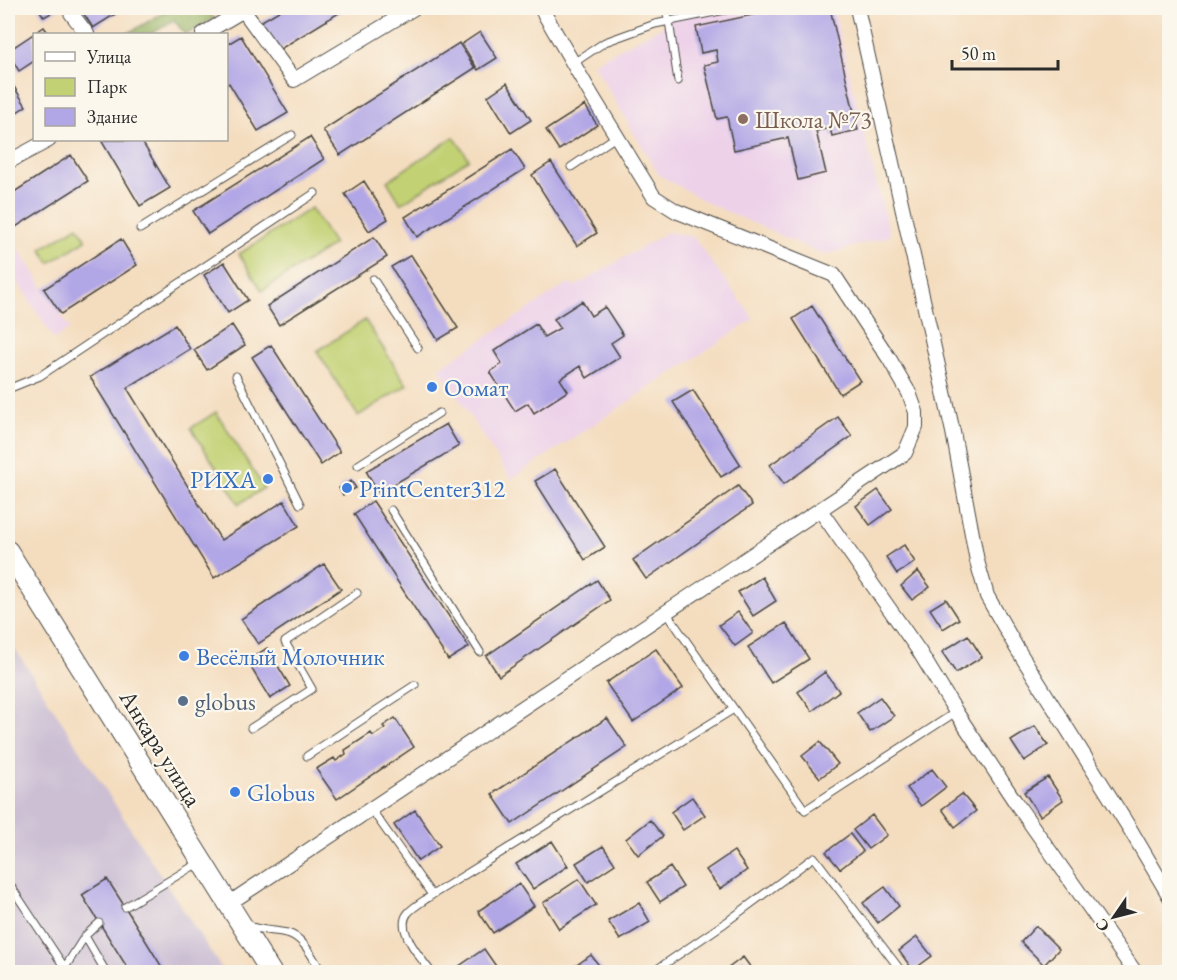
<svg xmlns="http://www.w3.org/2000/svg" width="1177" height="980" viewBox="0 0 1177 980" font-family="'EB Garamond',serif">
<rect width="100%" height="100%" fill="#fbf7ec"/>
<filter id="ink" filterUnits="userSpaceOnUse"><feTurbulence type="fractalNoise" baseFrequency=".0167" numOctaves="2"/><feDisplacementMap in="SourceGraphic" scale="12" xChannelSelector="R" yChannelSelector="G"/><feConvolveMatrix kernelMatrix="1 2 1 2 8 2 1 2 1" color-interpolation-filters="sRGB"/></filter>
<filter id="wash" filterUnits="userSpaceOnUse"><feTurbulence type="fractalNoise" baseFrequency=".008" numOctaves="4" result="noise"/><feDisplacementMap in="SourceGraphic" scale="24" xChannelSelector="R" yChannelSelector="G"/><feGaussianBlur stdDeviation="1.35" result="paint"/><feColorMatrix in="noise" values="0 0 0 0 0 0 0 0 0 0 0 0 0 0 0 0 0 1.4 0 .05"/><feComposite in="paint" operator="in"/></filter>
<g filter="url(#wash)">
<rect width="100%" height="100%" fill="#f4ddbf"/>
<path fill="#edd1e9" d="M662,8H833L890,236L825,255L710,204L659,175L593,63L665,25Z
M8,232L70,329L54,339L8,267Z
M668,232L693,237L754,319L511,479L439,368L567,284L576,286Z"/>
<path fill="#ccbfd4" d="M8,638L161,876L224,972H8Z"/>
<path fill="#c2d173" stroke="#767e4f" stroke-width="1.5" d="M454,137L469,159L401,204L387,181Z
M311,208L334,244L262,291L239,254Z
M78,226L86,240L50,263L41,249Z
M365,320L407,385L358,416L317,351Z
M216,412L264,488L239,504L191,428Z"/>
<path fill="#99b365" stroke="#626f48" stroke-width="1.5" d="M171,8H206L214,18L187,34H185L174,20L151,34H127Z"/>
<g id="blocks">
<path fill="#b2a7e6" d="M38,8H60L44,17Z
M80,8H125L93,28Z
M284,8H347L277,51L260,22Z
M785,8H830L858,130L832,136L830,128L816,131L826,173L798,180L788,138L734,150L727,117L717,119L704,65L718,62L716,50L701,53L696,27Z
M44,27L49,34H34V61L19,71L8,53V51Z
M480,32L497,58L478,70L462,44Z
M241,36L288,113L258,131L229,83L226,85V45Z
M459,43L475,68L340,155L323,130Z
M11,82L26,106L8,118V84Z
M507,83L531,120L511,133L488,96Z
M585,105L597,125L559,150L546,130Z
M310,137L324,159L208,234L193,211Z
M101,140H141L170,188L140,206Z
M512,149L525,169L417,237L405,217Z
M71,155L88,181L8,232V196Z
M551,162L597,233L577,246L532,175Z
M364,181L388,219L369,231L345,194Z
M374,237L387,257L279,325L267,306Z
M121,239L137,265L61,314L44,289Z
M411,255L458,328L438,340L391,267Z
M224,262L248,300L228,313L204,275Z
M582,301L591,316L605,307L623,335L611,343L620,357L587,378L580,366L560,379L568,391L534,413L528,403L515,411L490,372L502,364L494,351L536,324L544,337L560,328L554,319Z
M812,306L860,381L840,394L793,319Z
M175,325L190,349L127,388L221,540L284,501L299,526L214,578L90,377Z
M232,325L245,345L207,370L194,350Z
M271,345L340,452L321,465L252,357Z
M693,390L741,465L721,477L673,402Z
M838,417L852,436L784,484L770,465Z
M446,424L459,446L379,493L366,471Z
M555,469L605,547L585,560L535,481Z
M351,481L356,488L343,495L339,488Z
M738,486L752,505L646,579L633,560Z
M878,490L892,509L870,525L856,506Z
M373,501L469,647L448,660L354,514Z
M904,545L915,562L897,574L886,557Z
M324,564L341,589L258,644L241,619Z
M918,571L930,587L912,600L901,586Z
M762,577L776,601L753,616L738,592Z
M597,580L610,600L499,676L486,656Z
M946,599L959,619L943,629L930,609Z
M738,612L753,633L735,646L719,625Z
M786,623L809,659L771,683L748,647Z
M968,635L982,657L956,673L942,652Z
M267,648L290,686L270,699L247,661Z
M656,649L683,688L633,722L606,683Z
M825,672L839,691L812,711L798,692Z
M880,697L894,716L870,732L857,713Z
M395,718L414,747L337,799L316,769L334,758L336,761L346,754L345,750L371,733L373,736L385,728L383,726Z
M607,718L627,747L512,824L492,794Z
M1035,726L1048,745L1024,761L1011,741Z
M820,742L838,764L820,778L802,756Z
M932,769L946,787L921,806L907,788Z
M1048,777L1063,800L1040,816L1024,792Z
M962,794L976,811L955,827L942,809Z
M692,797L705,815L683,830L671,812Z
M415,810L440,846L418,861L394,825Z
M872,815L887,835L868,849L853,830Z
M650,820L663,836L638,855L626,839Z
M850,834L863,851L840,869L826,852Z
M552,841L568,866L533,889L516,864Z
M603,846L615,864L588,882L576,863Z
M734,851L747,870L720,889L706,870Z
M670,867L683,887L660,902L647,882Z
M107,879L125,907L165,972H130L82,895Z
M579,879L596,905L559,929L543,903Z
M519,884L534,906L493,933L478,911Z
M885,887L899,906L878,923L863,903Z
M639,903L650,922L620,940L608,921Z
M1036,926L1059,949L1044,965L1021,942Z
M917,937L932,956L913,970L899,951Z
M484,949L500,972H457L455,969Z
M591,955L604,972H578L574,967Z
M743,957L754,972H723Z"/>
</g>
</g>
<g filter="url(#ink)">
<use href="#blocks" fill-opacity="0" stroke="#494641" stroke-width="1.5"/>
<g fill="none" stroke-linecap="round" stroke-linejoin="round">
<defs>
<path id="lane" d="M665,8L669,21L678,81
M572,64L605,42L655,24L735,8
M571,167L617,136
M140,229L292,135
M373,279L418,348
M236,376L300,504
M8,389L40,376L315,193
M358,465L439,413
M391,510L480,652
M666,612L805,810L956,712
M251,728L312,689L285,642L357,593
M307,756L415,685
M371,809L432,895L734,709
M8,882L65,968
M125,907L200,862
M249,926C261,931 274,930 287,933C304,937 313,959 322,972
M85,936L106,972
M62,972L85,936L99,923
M431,972C422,959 394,929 408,913C414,906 424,901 432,895
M653,972L725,923L814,857L902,972"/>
<path id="street" d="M72,8L71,13L87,34
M857,8L953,432L977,561L987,596L1016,647L1130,829L1170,897
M243,10L294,80L414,8
M203,34L247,8
M8,162L49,140
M820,510L919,651L956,712L1016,803L1135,972
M228,904L905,453L916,427V412L909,393L890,360L834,275L676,211L654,197L592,96L541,8"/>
<path id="secondary" d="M8,551L271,972"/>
</defs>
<use href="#lane" stroke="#494641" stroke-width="9"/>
<use href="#street" stroke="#494641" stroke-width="16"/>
<use href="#secondary" stroke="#494641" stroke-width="22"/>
<use href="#lane" stroke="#fff" stroke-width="7"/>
<use href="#street" stroke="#fff" stroke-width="14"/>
<use href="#secondary" stroke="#fff" stroke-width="20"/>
</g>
</g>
<circle fill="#8d6e63" stroke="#fbf7ec" stroke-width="2" cx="743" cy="119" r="6"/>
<g fill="#3f7fe0" stroke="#fbf7ec" stroke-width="2">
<circle cx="432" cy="387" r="6"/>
<circle cx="268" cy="479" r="6"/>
<circle cx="347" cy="488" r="6"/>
<circle cx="184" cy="656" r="6"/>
<circle cx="235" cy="792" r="6"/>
</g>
<circle fill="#5c6f8a" stroke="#fbf7ec" stroke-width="2" cx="183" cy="701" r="6"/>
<g text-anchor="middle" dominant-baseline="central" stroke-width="4.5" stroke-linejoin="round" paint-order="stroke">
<g font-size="24" fill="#785e54" stroke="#fbf7ec" text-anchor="start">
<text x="755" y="119">Школа №73</text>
</g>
<g font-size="24" fill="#366cbe" stroke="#fbf7ec" text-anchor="start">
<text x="444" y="387">Оомат</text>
<text x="256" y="479" text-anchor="end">РИХА</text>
<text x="359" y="488">PrintCenter312</text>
<text x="196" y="656">Весёлый Молочник</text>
<text x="247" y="792">Globus</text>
</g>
<g font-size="24" fill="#4e5e75" stroke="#fbf7ec" text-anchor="start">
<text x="195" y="701">globus</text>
</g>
<g font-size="24" fill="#2b2b2b" stroke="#fbf7ec">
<text transform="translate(161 748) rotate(58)">Анкара улица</text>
</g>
</g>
<rect width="1177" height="980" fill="none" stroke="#fbf7ec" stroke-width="30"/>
<rect x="33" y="33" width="195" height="108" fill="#fbf7ec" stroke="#a8a59f" stroke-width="1.5"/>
<rect x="45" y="52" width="30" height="9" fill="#ffffff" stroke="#a8a59f" stroke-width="1.5"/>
<text x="87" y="63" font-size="18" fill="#2b2b2b">Улица</text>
<rect x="45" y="78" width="30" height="18" fill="#c2d173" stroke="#a8a59f" stroke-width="1.5"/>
<text x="87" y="93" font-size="18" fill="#2b2b2b">Парк</text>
<rect x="45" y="108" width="30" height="18" fill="#b2a7e6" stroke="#a8a59f" stroke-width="1.5"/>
<text x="87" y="123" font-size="18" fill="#2b2b2b">Здание</text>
<g transform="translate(1114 917) rotate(235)" stroke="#fbf7ec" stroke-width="4.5" paint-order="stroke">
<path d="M0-4.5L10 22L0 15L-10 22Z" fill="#2b2b2b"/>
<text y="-9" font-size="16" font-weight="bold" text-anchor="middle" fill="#2b2b2b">С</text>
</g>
<path d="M952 60v9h106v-9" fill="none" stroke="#2b2b2b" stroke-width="3"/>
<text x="961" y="60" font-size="18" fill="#2b2b2b" stroke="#fbf7ec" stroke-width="4.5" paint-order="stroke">50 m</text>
</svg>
